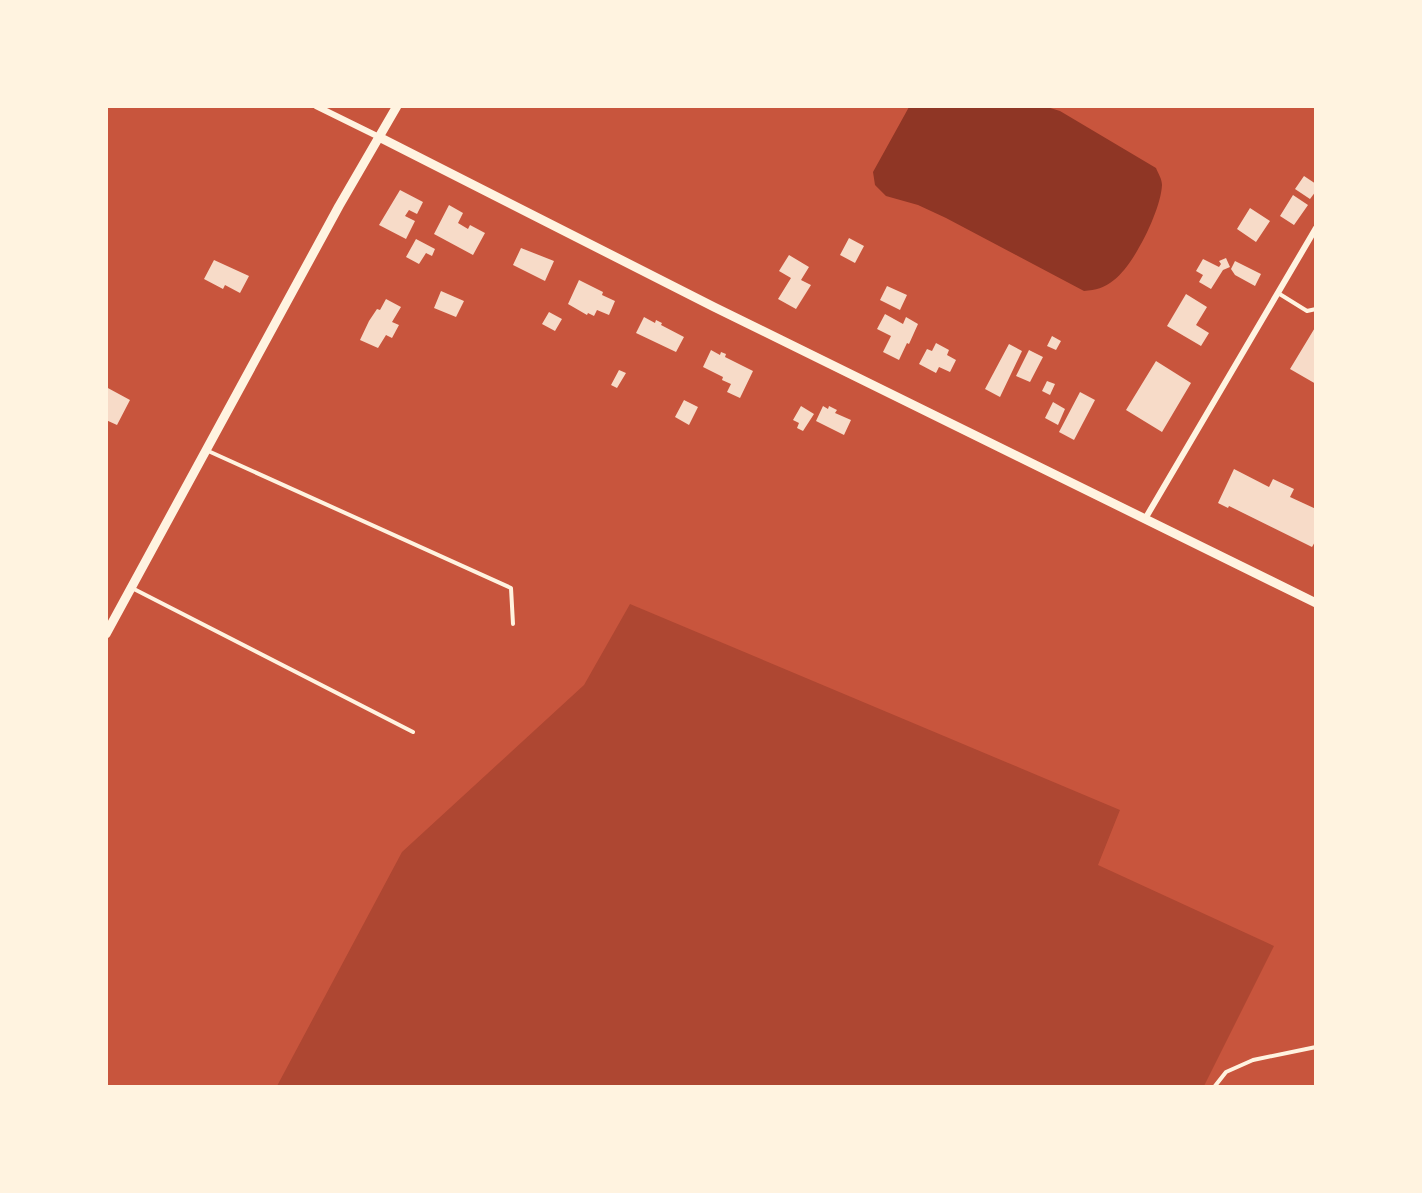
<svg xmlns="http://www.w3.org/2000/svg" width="1422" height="1193" viewBox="0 0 1422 1193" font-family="Raleway,sans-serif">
<rect width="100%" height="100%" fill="#c8553d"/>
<path fill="#ae4732" d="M630,604L1120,810L1098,865L1274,946L1204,1086H277L402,852L584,685Z"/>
<path fill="#8f3625" d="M1047,107L1060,111L1156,168C1158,173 1162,179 1162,185C1161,210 1134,265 1114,280C1104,288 1096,290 1084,291L946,218L918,205L886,196L875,185L873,172L909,107Z"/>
<path fill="#f7dbc8" d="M1304,176L1316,184V191L1310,199L1295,189Z
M400,190L423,202L417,214L409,210L405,216L415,221L406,239L379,225Z
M1293,195L1308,205L1294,225L1280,216Z
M449,205L463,213L458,223L468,229L470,225L485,233L473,255L434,234Z
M1250,208L1270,221L1256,242L1237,229Z
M849,238L864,246L855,263L840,255Z
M416,239L435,249L432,256L426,253L419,264L406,257Z
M521,248L554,261L545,281L513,265Z
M789,255L809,267L801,280L811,285L796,309L778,299L791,278L779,271Z
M1226,258L1230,267L1223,270L1211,289L1199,282L1203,275L1196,271L1203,259L1219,267L1221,264L1219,261Z
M214,260L249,276L240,293L225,285L223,289L204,279Z
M1235,261L1261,274L1255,286L1235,275L1231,269Z
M579,280L603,292L602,295L615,301L609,315L597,310L594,316L588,313L587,315L568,304Z
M887,286L907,295L900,310L880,300Z
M441,291L464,301L456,317L434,308Z
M1186,294L1207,307L1196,325L1209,333L1201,346L1167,326Z
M386,299L401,307L392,322L399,325L392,338L386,335L378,348L360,340L369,321L377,309L380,310Z
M549,312L562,319L555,331L542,324Z
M885,314L903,324L906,317L918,324L909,344L907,343L899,360L883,352L891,336L877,329Z
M644,317L655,323L656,320L662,323L661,325L684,337L676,352L636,333Z
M1316,326V384L1290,369Z
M1052,336L1061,341L1056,350L1047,346Z
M936,343L949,350L947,355L956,360L950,372L939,367L936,373L919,364L927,349L932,351Z
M1009,344L1022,351L1000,397L985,389Z
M711,350L720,355L721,352L726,354L725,357L753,371L740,398L727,392L731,384L722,380L723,377L703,367Z
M1029,350L1043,357L1030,382L1016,376Z
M1156,361L1191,383L1162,432L1126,410Z
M619,370L626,373L617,388L611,385Z
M1047,381L1055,384L1050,395L1042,391Z
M106,387L130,400L117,425L106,420Z
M1080,392L1095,400L1074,440L1059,432Z
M684,400L698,407L689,425L675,417Z
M1053,402L1065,409L1058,425L1045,418Z
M801,406L814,414L803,431L797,428L799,423L793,420Z
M823,406L828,409L829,406L837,410L835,413L851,420L844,435L816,421Z
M1234,469L1269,487L1273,479L1294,489L1290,497L1316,509V540L1312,547L1229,506L1228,508L1218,503Z"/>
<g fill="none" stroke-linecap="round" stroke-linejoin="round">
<path stroke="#fff3e0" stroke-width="4" d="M1278,293L1307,311L1316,309
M206,450L511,588L513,624
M132,588L413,732
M1215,1086L1226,1072L1253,1060L1316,1047"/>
<path stroke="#fff3e0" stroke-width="6" d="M316,106L379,137
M1145,519L1316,228"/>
<path stroke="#fff3e0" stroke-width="9" d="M379,137L714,307L1316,603
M106,634L339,206L397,106"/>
</g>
<rect width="1422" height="1193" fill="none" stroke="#fff3e0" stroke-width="216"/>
</svg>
